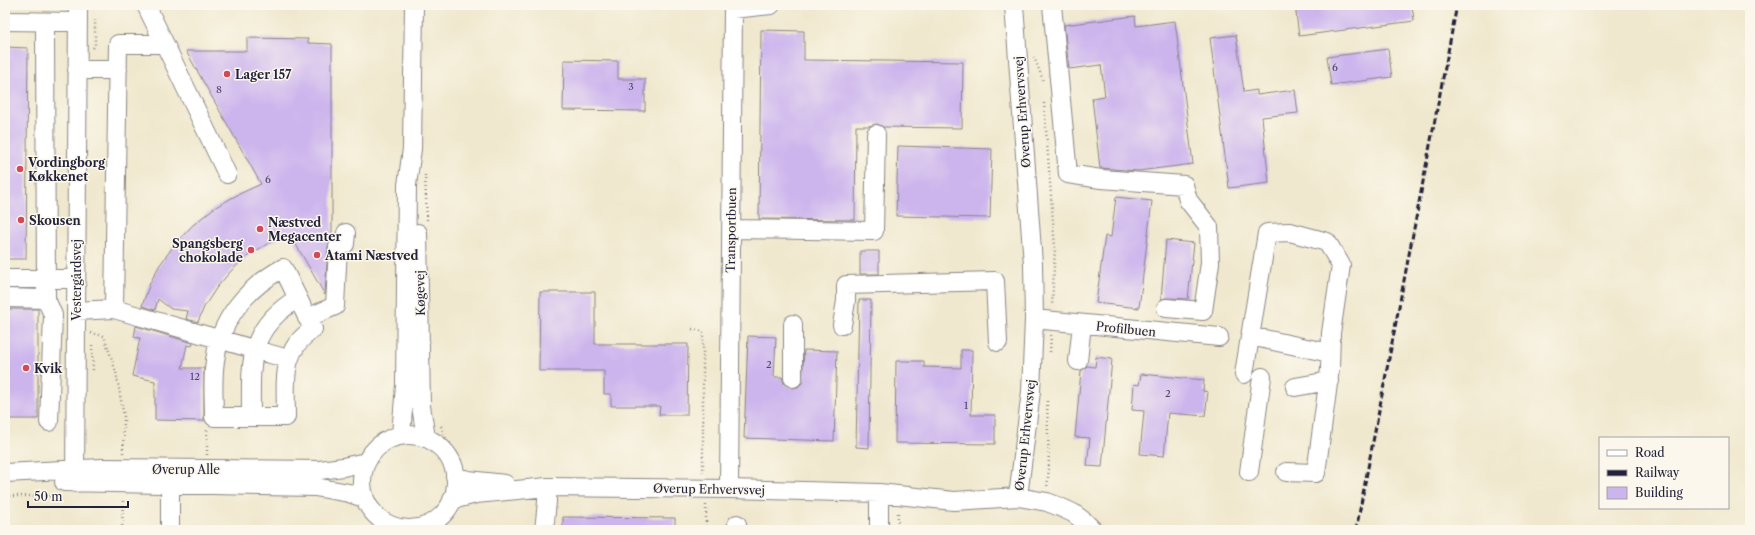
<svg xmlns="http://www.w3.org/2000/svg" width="1755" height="535" viewBox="0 0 1755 535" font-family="'Libre Caslon Text',serif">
<rect width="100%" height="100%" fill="#fbf7ec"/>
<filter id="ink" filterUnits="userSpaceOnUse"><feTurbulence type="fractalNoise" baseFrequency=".025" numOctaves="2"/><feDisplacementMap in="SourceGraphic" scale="8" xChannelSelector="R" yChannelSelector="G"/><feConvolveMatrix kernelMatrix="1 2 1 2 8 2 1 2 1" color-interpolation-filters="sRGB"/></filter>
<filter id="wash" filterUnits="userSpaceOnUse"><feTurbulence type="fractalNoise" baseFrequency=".012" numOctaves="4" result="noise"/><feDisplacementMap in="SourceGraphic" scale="16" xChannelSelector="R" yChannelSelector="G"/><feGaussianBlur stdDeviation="0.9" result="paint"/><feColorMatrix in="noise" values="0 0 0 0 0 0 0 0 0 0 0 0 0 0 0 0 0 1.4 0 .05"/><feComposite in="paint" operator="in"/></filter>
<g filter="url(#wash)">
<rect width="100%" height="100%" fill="#f0e8ce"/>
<g id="blocks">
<path fill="#ccb4ed" d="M1295,5H1412L1414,21L1299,36Z
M1135,16L1136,26L1175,21L1193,164L1138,171L1100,168L1092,98L1105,96L1101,65L1069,69L1064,25Z
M761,30L804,31V60L963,62L962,128L883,127L877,124L869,126H856L855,220L759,219Z
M1236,35L1244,92L1257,90V95L1295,90L1298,113L1262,117L1269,183L1229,188L1210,38Z
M247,38L308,39V43L332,44V239L328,246L325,295L290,234L269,243L249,255L232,270L217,287L204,307L198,322L186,319L188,311L171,309L158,299L155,310L142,306L150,283L159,266L175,244L193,225L214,208L237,195L261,184L186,51H247Z
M5,47L28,48L26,259H5Z
M1388,49L1392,77L1331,85L1327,57Z
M564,60L618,61V79H645V111L563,110Z
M898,146L992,149L990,218L896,216Z
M1116,197L1152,201L1139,308L1096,303L1105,236L1111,237Z
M1166,240L1194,243L1188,299L1167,298L1161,299Z
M860,251H879V274H860Z
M540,292H595V344H688L687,415H659L660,406H611V394H604V371H539Z
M859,300H871L869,448L856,447Z
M5,309H38V419H5Z
M136,326L193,343L192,346L187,345L182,368H204V421L155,420V381L132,376L140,338L134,337Z
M748,336L776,337L774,377H782L784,384L793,388L798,387L802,383L804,350L837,351L834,441L744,438Z
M961,350H972L971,415H995V444L895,443L896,361H924V367L961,368Z
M1096,357L1112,359L1102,467L1087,466L1090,438L1075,437L1081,371L1087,366L1095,367Z
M1141,374L1204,380L1203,391L1208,392L1205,416L1168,413L1164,456L1140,454L1144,411L1132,410L1134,384L1139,385Z
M563,517L675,518V530H563Z"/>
</g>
</g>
<g filter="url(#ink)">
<use href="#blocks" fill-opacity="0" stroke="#898584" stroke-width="1"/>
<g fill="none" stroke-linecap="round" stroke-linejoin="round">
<defs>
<path id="minor" d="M146,5L227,174
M1014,5L1033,264L1034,319L1031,391L1018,497
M1052,5L1068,174L1101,179L1184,185L1188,200L1209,227L1210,263L1203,311L1166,308
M5,21L78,22
M45,22L46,299L53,315L49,422
M77,70H118
M731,229L874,231L876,134
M418,233L421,406L426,438
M283,268L313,329C280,351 286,382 286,417H214C214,399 212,379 215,361C220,319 247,288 283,268Z
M5,279H76
M5,298L46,299
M114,309L288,359
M76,311L114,309L118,44H165
M307,318L335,306L338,247L345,244L346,233
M1034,319L1219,337
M842,325L846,301V285L995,281L998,342
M1250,336L1330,353
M1078,361L1082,324
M1244,374L1267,233L1290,232L1327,242L1341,265L1331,333L1330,369L1316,473L1286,472
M793,378V324
M1295,387L1329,381
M251,417C251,363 246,330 298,298
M362 482a47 47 0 1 1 94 0a47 47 0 1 1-94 0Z
M401,435L405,385L407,185L412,149L414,5
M1249,472L1262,377
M5,473L102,468L320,470L343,467L366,462
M170,475V530
M455,476L468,480L505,484
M64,482L315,487L349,493L364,498
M75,483L78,5
M729,489L733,9L771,5
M879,493V530
M452,500L476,494L547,487L729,489L879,493L954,501L1018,497L1047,502L1060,507L1073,513L1085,522L1093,530
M544,530L547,502V487
M737,530V524"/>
</defs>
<use href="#minor" stroke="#898584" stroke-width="20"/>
<path stroke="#898584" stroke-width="2.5" stroke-dasharray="1 3" stroke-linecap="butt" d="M93,48L95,45V20
M1034,57L1043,80
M1044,103L1055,248L1052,306
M425,175L427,220
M692,329L703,331V474
M91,333L104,336L116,372L124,417L123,453
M92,345L93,372
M1050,352L1051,335
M1047,401L1049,467L1047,488
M441,426L447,441
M440,436L449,442L462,463
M367,447L387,432
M207,455V430
M5,496H56
M365,513L381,530
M122,530L123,499
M439,530L454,515
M706,530V503
M898,530V511"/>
<use href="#minor" stroke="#fff" stroke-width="18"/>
<path stroke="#22223b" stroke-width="3" stroke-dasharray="6 3" stroke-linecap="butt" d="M1356,530L1457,5"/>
</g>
</g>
<g fill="#d1495b" stroke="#fbf7ec" stroke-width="1.5">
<circle cx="227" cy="74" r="4"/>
<circle cx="20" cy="169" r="4"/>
<circle cx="21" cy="220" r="4"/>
<circle cx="260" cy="229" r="4"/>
<circle cx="251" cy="250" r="4"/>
<circle cx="317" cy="255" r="4"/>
<circle cx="26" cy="368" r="4"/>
</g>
<g text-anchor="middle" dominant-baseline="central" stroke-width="3" stroke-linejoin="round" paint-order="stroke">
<g font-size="10" fill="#4c4668">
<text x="1335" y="67">6</text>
<text x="631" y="86">3</text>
<text x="219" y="89">8</text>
<text x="268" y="179">6</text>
<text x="769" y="364">2</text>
<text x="195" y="376">12</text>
<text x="1168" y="393">2</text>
<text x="966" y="405">1</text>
</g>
<g font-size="12" font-weight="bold" fill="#22223b" stroke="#fbf7ec" text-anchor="start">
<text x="235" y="74">Lager 157</text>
<text x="28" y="162">Vordingborg<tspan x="28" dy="14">Køkkenet</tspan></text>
<text x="29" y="220">Skousen</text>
<text x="268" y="222">Næstved<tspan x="268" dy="14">Megacenter</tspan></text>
<text x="243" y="243" text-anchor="end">Spangsberg<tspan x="243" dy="14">chokolade</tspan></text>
<text x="325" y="255">Atami Næstved</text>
<text x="34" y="368">Kvik</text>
</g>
<g font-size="12" fill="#22223b" stroke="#fbf7ec">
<text transform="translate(1022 112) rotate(-94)">Øverup Erhvervsvej</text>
<text transform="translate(731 230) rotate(-89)">Transportbuen</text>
<text transform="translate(76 280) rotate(-90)">Vestergårdsvej</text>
<text transform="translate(420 293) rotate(-91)">Køgevej</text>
<text transform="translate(1126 329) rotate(6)">Profilbuen</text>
<text transform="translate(1025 435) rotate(-84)">Øverup Erhvervsvej</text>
<text x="186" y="469">Øverup Alle</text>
<text transform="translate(709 489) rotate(1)">Øverup Erhvervsvej</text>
</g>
</g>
<rect width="1755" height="535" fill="none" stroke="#fbf7ec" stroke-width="20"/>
<rect x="1599" y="437" width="130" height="72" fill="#fbf7ec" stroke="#a4a2a5"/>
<rect x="1607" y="450" width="20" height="6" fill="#ffffff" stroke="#a4a2a5"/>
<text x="1635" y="457" font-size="12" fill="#22223b">Road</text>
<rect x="1607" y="470" width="20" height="6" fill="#22223b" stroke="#a4a2a5"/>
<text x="1635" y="477" font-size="12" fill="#22223b">Railway</text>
<rect x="1607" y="487" width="20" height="12" fill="#ccb4ed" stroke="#a4a2a5"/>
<text x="1635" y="497" font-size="12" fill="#22223b">Building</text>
<path d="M28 501v6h100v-6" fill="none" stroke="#22223b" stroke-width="2"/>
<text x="34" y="501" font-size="12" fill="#22223b" stroke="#fbf7ec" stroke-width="3" paint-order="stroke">50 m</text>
</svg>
